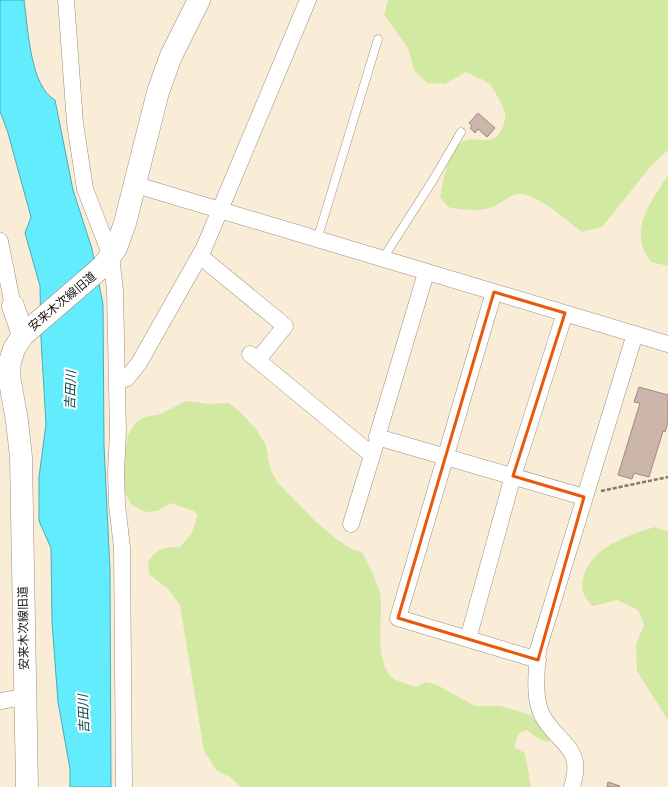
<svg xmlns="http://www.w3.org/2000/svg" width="668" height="787" viewBox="0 0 668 787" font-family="Lato,'Noto Sans JP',sans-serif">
<rect width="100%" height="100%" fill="#faedd8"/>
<path fill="#d2e9a2" d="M388,0H668V150L651,166L602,227L582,232C568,221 536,192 517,194C509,195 501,204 493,207C478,212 463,210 448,207L440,197C443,182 446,162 455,149C467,130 483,146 496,137C502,133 507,118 505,112C503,106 493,86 488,83C481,78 473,76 466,72L445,84L427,83L414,70L408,48L384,15Z
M668,175V266L651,262C627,231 651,202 668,175Z
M186,401L209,404L229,403L239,411L256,429L266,445L270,468L277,482L315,521L335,538L350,548L363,553C368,566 377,580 380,593C384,617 372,666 396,680C402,683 410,685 416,687L426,682L437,685L475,706H500L531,715L552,738L547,742L539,739L527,730L519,733L514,747L525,753L531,787H241L230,777L217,771L204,751L180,605L168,589L149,574L148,561C159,548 163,547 180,547C190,537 195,529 197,515L194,511L171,503L157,511L144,512L131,504L122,487L123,465L128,435L136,422L145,417L161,414Z
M655,527L668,532V720L637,671L636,644L644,625L638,610L617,600L593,606C583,597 581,591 583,579C590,547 628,535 655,527Z"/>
<path fill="#63ecfd" stroke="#4cabb4" d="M0,0H24C28,27 30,87 55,100L73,190L92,249L103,304L104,446L110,570L111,787H70V769L58,702L52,622L51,548L39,521V477L46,424L41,339L40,286L25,233L31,217L8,133L0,111Z"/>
<path fill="#ccb5aa" stroke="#9f897e" d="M478,113L495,128L487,137L478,129L475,133L470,128L472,126L469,123Z
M639,387L668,395V422L665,432L663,431L649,477L634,473L632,479L618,475L640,403L634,402Z
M608,782L620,786L619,787H607Z"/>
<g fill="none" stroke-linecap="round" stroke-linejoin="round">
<defs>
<path id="lane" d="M317,240L378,39
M382,260L433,180L461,132"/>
<path id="street" d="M66,0L75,123L85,189L111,256L115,290L118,432L116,473L117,504L122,548L124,787
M133,184L668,344
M0,241L13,306
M200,256L285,326L261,356L259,361
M426,273L377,437L584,497
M494,292L398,618L538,660
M250,354L372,455
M117,382L127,378L139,363L204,248L308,0
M351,524L375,446
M468,639L513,476L565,313
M0,701L24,697
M572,787C585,746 558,745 542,715C533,697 537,670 538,650L635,334"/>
<path id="secondary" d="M13,306L23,335
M27,787L21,457L17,421L9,376L10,362L14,349L23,335L103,266L116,248L125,223L158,92L171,56L199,0"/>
</defs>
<use href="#lane" stroke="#9b8e7b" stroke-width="9"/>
<use href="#street" stroke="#9b8e7b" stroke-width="17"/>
<use href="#secondary" stroke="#9b8e7b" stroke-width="23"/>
<path stroke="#82796b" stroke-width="2.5" stroke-dasharray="4 2" stroke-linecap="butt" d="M601,491L668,477"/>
<use href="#lane" stroke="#fff" stroke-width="8"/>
<use href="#street" stroke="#fff" stroke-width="16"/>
<use href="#secondary" stroke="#fff" stroke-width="22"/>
</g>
<path fill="none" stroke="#e8590c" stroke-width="3" stroke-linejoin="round" d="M494,292L565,313L513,476L584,497L538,660L398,618Z"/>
<g text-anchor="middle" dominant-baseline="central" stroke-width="4" stroke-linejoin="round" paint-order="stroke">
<g font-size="12" fill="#17120b" stroke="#fff">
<text transform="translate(62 301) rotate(-40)">安来木次線旧道</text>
<text transform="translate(23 628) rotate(-91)">安来木次線旧道</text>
</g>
<g font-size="13" font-style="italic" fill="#0b4a51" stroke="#fff">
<text transform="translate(70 390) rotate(-88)">吉田川</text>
<text transform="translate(83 714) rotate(-92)">吉田川</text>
</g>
</g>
</svg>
